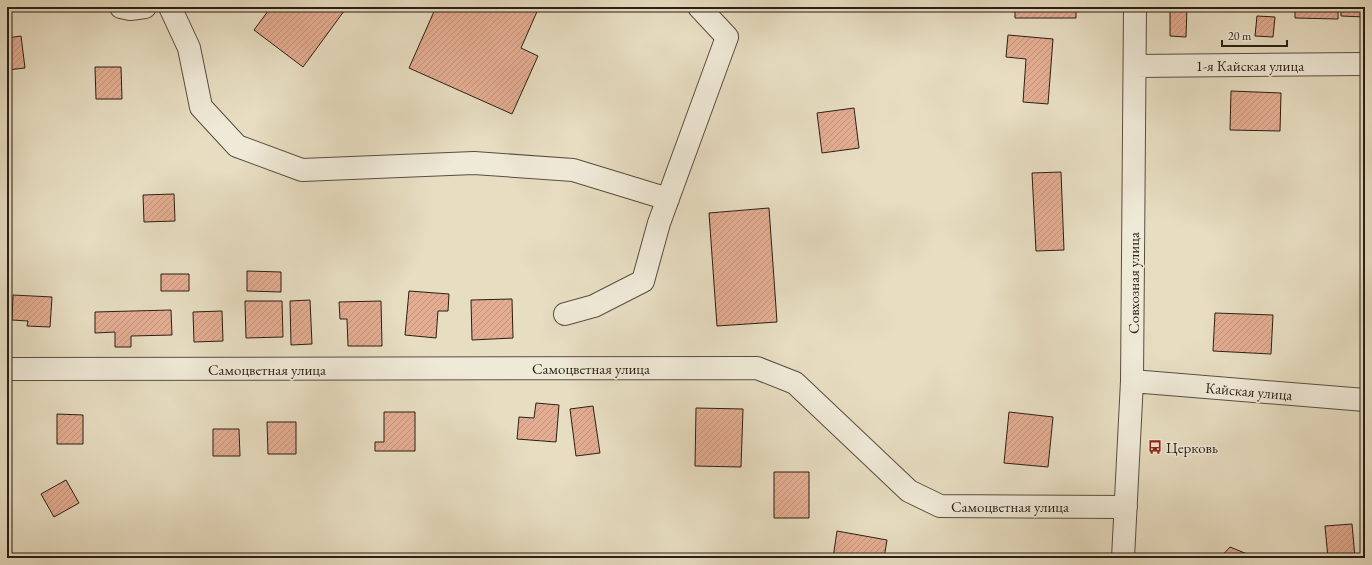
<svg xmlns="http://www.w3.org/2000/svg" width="1372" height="565" viewBox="0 0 1372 565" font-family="'EB Garamond',serif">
<defs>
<pattern id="building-hatch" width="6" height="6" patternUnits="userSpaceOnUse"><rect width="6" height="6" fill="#e3ad91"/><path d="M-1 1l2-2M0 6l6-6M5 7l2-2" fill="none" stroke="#c3947c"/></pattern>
</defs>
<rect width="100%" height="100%" fill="#e7ddc1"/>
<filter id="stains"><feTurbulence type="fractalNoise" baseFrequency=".005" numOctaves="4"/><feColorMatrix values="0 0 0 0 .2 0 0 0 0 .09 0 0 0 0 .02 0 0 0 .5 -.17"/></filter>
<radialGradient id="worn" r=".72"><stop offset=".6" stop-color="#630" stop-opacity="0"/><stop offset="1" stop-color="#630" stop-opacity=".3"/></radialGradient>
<path fill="url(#building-hatch)" stroke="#2a1f16" d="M271,7H347L303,67L254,30Z
M436,7H539L521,48L538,56L512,114L409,68Z
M1015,7H1076V18H1015Z
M1170,7H1187L1186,37L1170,36Z
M1295,7H1338V19L1295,18Z
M1341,7H1365V17L1341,16Z
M1257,16L1275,17L1273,37L1255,36Z
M1008,35L1053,39L1048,104L1023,102L1026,59L1006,57Z
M21,36L25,68L7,70V38Z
M95,67H121L122,99H96Z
M1231,91L1281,93L1280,131L1230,130Z
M854,108L859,148L822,153L817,113Z
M1061,172L1064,250L1036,251L1032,173Z
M174,194L175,221L144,222L143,195Z
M769,208L777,322L717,326L709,213Z
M247,271L281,272V292L247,291Z
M161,274H189V291H161Z
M409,291L449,294L448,311H438L436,338L405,335Z
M13,295L52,297L50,327L27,326L28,321L12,320Z
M512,299L513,338L472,340L471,300Z
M310,300L312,344L291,345L290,301Z
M245,301H282L283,337L246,338Z
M381,301L382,346H348L347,319H340L339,302Z
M171,310L172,335L131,336V347H115V332L95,333V312Z
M222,311L223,341L194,342L193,312Z
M1215,313L1273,315L1271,354L1213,351Z
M536,403L559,405L556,442L517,439L519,417L534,418Z
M593,406L600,453L576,456L570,409Z
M696,408L743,409L741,467L695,466Z
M384,412H415V451H375V442H384Z
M1009,412L1053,417L1048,467L1004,463Z
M57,414L83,415V444H57Z
M267,422H296V454H268Z
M213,429H239L240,456H213Z
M774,472H809V518H774Z
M66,480L79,503L54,517L41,494Z
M1352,524L1355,558H1328L1325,526Z
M837,531L887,540L884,558H833Z
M1230,547L1257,558H1220Z"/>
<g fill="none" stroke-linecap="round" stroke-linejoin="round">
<defs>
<path id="minor" d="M121,7L130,9L145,7
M170,7L189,48L201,107L237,146L302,170L474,163L573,170L668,199
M1135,66L1365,64
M565,314L594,306L643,281L659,223L727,37L699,7
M7,369L757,368L795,383L909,491L940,506L1126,507
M1132,381L1365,400
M1123,558L1132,381L1135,7"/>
</defs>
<use href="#minor" stroke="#594e41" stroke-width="24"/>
<use href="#minor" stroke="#efe9d7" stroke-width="22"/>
</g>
<defs>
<symbol id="bus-bare" viewBox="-9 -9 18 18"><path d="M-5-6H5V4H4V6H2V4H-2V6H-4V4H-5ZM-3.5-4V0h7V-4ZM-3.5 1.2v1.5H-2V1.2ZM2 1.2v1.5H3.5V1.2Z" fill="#8f2418" stroke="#efe9d7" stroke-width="2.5" paint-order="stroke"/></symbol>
</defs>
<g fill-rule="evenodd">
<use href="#bus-bare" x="1145" y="437" width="20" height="20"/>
</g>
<g text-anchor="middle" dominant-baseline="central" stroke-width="3.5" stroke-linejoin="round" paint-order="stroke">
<g font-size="15" fill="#2a1f16" stroke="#efe9d7">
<text x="1250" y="65">1-я Кайская улица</text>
<text transform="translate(1133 283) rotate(-90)">Совхозная улица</text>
<text x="591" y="368">Самоцветная улица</text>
<text x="267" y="369">Самоцветная улица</text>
<text transform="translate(1249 391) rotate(5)">Кайская улица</text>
<text x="1010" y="506">Самоцветная улица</text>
</g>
<g font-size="15" fill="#2a1f16" stroke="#efe9d7" text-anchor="start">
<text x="1166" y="447">Церковь</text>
</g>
</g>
<rect width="1372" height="565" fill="none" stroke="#e7ddc1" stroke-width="24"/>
<rect x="8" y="8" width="1356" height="549" fill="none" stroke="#2a1f16" stroke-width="2"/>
<rect x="12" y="12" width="1348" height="541" fill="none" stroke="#2a1f16"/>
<path d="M1222 40v6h65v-6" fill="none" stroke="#2a1f16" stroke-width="2"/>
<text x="1228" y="40" font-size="12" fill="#2a1f16" stroke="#efe9d7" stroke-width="3" paint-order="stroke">20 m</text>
<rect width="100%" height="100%" filter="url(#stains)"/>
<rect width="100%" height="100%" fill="url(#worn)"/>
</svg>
